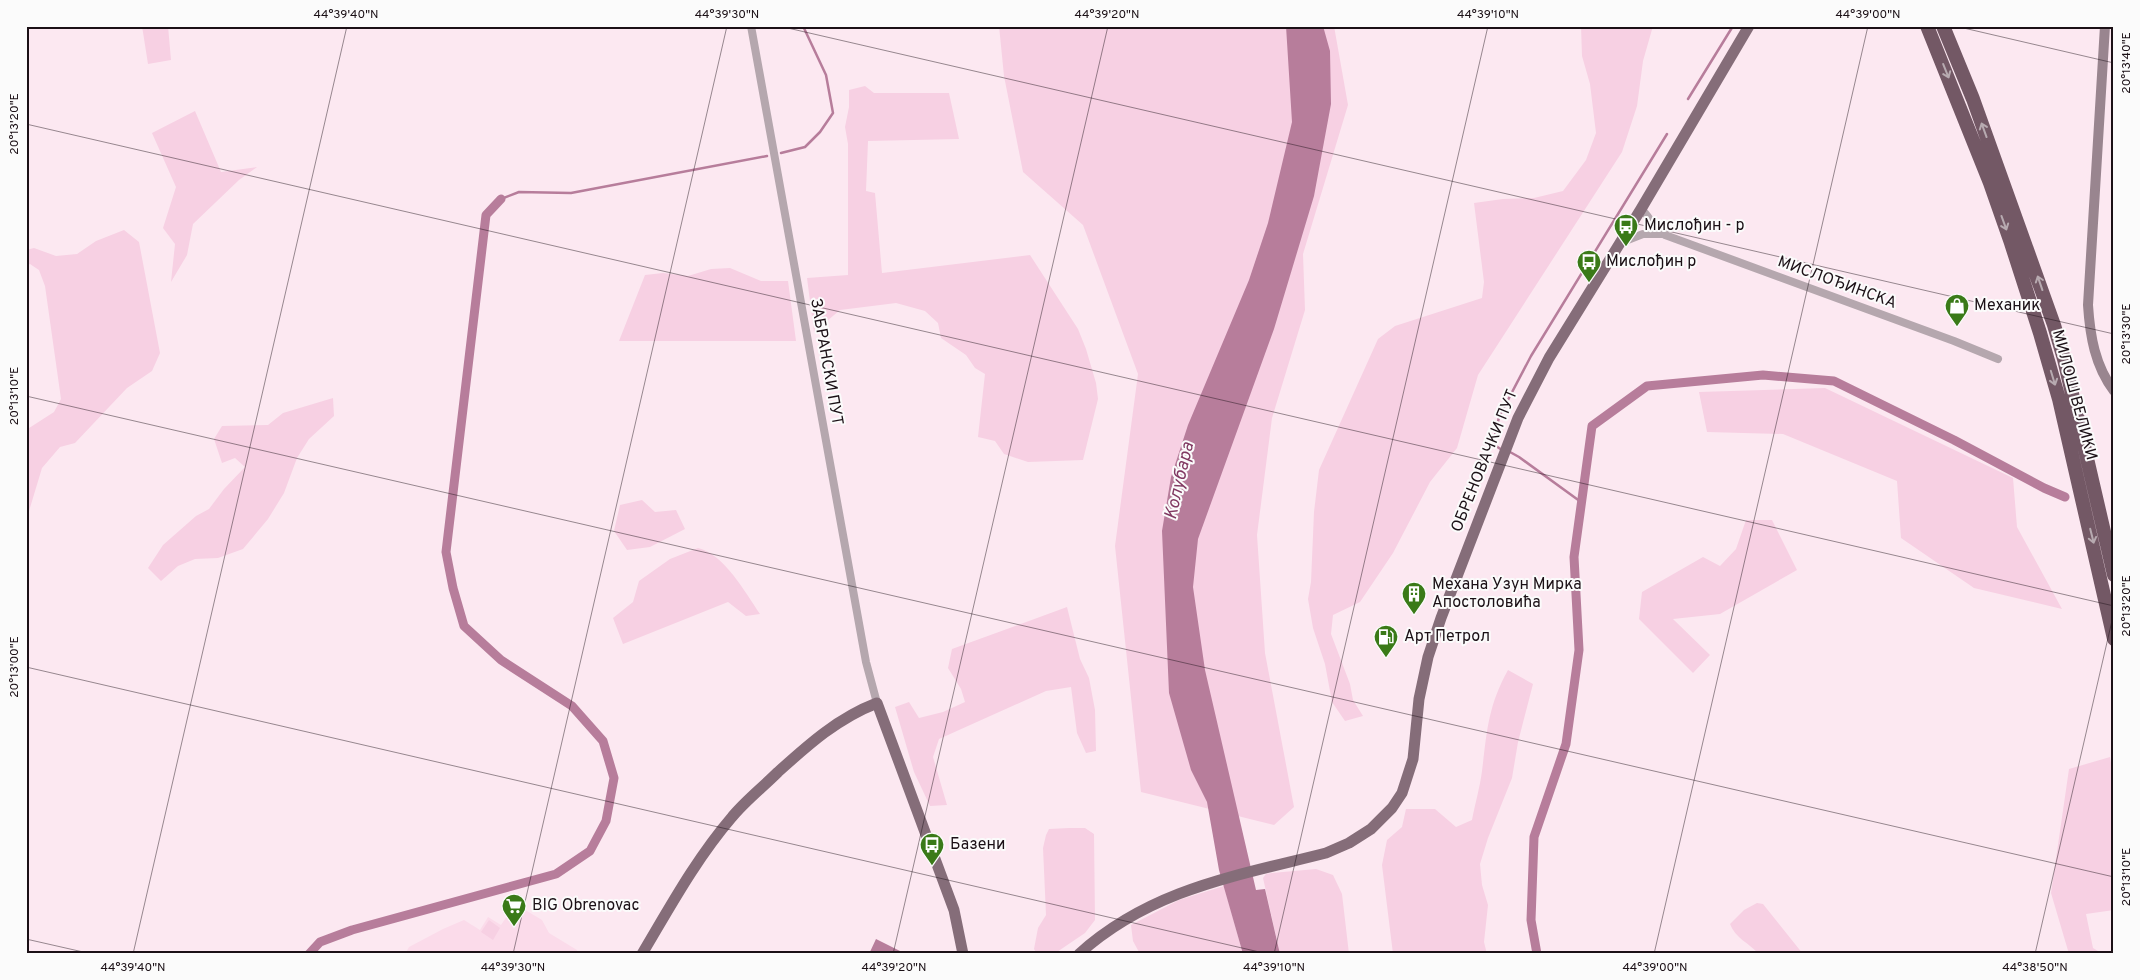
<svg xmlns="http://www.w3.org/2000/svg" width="2140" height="980" viewBox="0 0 2140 980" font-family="Overpass,sans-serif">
<rect width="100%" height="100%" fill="#fce8f1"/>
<path fill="#fbdbea" d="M515,904L542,920L549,933L577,950L578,954H405L409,947L443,929L464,920L480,930L488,917L501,925Z"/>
<path fill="#f7d0e3" d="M142,26H168L171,60L148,64Z
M999,26H1334L1348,105L1303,254L1305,310L1272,418L1257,535L1265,653L1294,807L1274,825L1141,792L1115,546L1138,374L1083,225L1023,172L1004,76Z
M1581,26H1653L1643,61L1637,106L1622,152L1478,375L1457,448L1430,482L1393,553L1360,602L1333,615L1331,634L1350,684L1353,700L1363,716L1345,721L1332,702L1325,664L1313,628L1308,599L1311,582L1314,512L1319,470L1378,339L1395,326L1482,298L1484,282L1474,203L1503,199L1534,198L1563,191L1586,160L1596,133L1590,84L1582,56Z
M865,86L874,93H949L959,139L868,141L866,191L875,193L882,273L1030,255L1078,329L1086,349L1096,383L1098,399L1083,460L1028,462L1004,454L995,441L978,437L985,374L975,368L966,355L941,338L938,323L925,311L896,303L840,310L814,332L807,278L848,275V144L845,127L849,107V90Z
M195,111L221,172L257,167L239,180L193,224L187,255L171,282L175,244L163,228L176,187L152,133Z
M124,230L139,242L160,353L152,371L127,388L75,443L60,447L42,468L26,521V430L54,412L61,399L45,286L39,270L30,264L26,266V250L34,248L56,256L77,254L96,241Z
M730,268L761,281H788L796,341H619L645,275L663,273L688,276L711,269Z
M1825,388L2013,478L2017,527L2062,609L1974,588L1901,538L1897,481L1783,434L1707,432L1699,392Z
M333,398L334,416L309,439L297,458L284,493L268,519L243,549L218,558L195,559L178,566L161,581L148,568L163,545L196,516L209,509L224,489L245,467L235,458L222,463L214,439L222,426L268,425L283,413Z
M642,500L655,512L676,510L685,529L650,547L627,550L614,531L620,505Z
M1746,520H1772L1797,570L1720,614L1673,619L1710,655L1693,673L1639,619L1642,592L1703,557L1720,566L1736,549Z
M698,548C724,554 745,592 760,614L746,616L728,602L623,644L613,618L633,602L639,581L670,559Z
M1067,607L1080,659L1089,678L1095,710L1096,751L1086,753L1077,733L1071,687L1046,691L939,739L933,757L947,805L930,806L914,772L895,707L909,702L919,718L943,712L965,702L961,689L948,668L952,649Z
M1508,670L1533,684L1518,742L1512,778L1488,838L1480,864L1482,885L1488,905L1484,942L1487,954H1393L1382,865L1387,840L1402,827L1406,809H1435L1456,827L1472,820C1475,804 1480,787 1482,771C1487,731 1488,706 1508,670Z
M2110,757L2114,779V910L2086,914L2093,948L2103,954H2069L2051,893L2069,769Z
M1069,828H1085L1094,834L1095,920L1085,933L1054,954H1037L1034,949L1038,928L1046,915L1043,848L1046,835L1049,829Z
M1316,869L1333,875L1342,894L1349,954H1280L1263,878L1266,874L1272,873Z
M1224,886L1243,954H1140L1133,941L1131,925L1179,900Z
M1757,903L1763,904L1803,954H1759C1749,943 1735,938 1730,924L1744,910Z
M489,920L500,928L493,940L481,932Z"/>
<path fill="#b77d9b" d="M1286,26H1323L1330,51L1331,104L1314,196L1274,329L1198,539L1193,587L1205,670L1256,890L1265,889L1280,954H1243L1219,870L1207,802L1191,770L1169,693L1162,531L1171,477L1188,425L1249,280L1268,223L1292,122Z
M876,939L902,952V954H869Z"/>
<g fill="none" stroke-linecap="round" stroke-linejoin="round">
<path stroke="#b77d9b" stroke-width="2.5" d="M1688,99L1733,26
M781,153L805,147L820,132L833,113L826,75L803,26
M501,199L519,192L571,193L767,156
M1502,450L1493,444L1499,417L1531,356L1667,134
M1510,452L1519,457L1581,502"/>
<path stroke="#b77d9b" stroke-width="9" d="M309,954L320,942L352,930L556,874L590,851L606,821L614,778L603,741L572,706L501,660L464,626L453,588L446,552L486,215L501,199
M1537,954L1531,920L1534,837L1566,744L1579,650L1574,557L1592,426L1647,386L1763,375L1834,381L1954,440L2044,488L2065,497"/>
<path stroke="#b5a7ae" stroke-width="8" d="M751,26L866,662L877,703
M1641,209C1651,217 1652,228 1665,235L1954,341L1998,359
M1620,243L1643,234H1661"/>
<path stroke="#99858f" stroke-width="10" d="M2105,26L2088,305C2090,336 2095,366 2114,391"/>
<path stroke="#856d79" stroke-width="11" d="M642,954C670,907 696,859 732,817C745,801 763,787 778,772C809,744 838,718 877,703L954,910L963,954
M1079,954C1151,889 1236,876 1326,853L1349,843L1371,829L1392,808L1402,793L1413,759L1419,699L1428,657L1441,618L1518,418L1549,358L1641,209L1749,26"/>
<path stroke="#735865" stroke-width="14" d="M1927,26L1990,183L2011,243L2040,333L2059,399L2114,639
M1943,26L1973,99L2054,325L2064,359L2114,575"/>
</g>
<defs><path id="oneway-shaft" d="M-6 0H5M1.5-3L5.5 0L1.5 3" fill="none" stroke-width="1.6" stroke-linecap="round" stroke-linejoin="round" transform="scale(1.25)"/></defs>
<g stroke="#b7aab0">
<use href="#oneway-shaft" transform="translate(1946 71) rotate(68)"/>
<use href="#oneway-shaft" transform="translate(1984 130) rotate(-110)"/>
<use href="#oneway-shaft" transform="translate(2004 223) rotate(70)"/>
<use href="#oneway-shaft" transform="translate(2040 283) rotate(-109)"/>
<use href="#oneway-shaft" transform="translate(2053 378) rotate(73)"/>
<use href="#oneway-shaft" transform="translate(2092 536) rotate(76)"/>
</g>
<path fill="none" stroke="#1b1016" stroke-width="1" stroke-opacity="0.45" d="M779,26L2114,334M1955,26L2114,63M26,124L2114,606M26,396L2114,877M26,667L1268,954M26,939L92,954M133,954L347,26M513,954L727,26M893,954L1108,26M1274,954L1488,26M1654,954L1868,26M2035,954L2114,612"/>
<defs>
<symbol id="bus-pin" viewBox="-11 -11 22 30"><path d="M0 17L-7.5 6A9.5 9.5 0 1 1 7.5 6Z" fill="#3a7a18" stroke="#fbfbfb"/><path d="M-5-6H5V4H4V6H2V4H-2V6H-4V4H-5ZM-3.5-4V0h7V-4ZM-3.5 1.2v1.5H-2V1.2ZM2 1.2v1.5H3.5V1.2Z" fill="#fff"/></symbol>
<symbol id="shop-pin" viewBox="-11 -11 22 30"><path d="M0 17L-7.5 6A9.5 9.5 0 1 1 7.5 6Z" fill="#3a7a18" stroke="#fbfbfb"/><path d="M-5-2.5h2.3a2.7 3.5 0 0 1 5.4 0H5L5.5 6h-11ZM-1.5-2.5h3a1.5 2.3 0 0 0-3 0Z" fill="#fff"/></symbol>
<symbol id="building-pin" viewBox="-11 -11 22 30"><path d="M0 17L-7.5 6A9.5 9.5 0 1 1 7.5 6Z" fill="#3a7a18" stroke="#fbfbfb"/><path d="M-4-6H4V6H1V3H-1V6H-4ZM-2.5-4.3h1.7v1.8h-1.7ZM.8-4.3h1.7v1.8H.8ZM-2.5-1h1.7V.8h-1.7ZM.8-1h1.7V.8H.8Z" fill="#fff"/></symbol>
<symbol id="fuel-pin" viewBox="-11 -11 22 30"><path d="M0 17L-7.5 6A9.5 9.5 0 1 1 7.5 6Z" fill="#3a7a18" stroke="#fbfbfb"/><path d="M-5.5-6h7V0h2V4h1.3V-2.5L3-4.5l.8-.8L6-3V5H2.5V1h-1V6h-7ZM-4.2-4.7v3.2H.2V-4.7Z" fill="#fff"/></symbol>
<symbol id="supermarket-pin" viewBox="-11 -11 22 30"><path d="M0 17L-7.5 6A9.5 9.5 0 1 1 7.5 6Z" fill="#3a7a18" stroke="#fbfbfb"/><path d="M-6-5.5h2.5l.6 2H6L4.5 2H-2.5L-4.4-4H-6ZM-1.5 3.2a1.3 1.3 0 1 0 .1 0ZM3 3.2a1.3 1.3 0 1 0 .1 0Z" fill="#fff"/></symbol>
</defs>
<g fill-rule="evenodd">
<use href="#bus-pin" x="1612" y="212" width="28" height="38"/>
<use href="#bus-pin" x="1575" y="248" width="28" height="38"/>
<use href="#shop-pin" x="1943" y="292" width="28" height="38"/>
<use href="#building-pin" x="1400" y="580" width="28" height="38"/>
<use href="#fuel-pin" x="1372" y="623" width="28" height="38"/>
<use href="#bus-pin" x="918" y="831" width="28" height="38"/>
<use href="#supermarket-pin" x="500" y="892" width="28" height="38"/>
</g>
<g text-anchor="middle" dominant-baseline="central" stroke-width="4" stroke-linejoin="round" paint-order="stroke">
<g font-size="16" fill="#1b1016" stroke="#fbfbfb" text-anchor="start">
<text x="1644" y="226">Мислођин - р</text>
<text x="1606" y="262">Мислођин р</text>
<text x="1974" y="306">Механик</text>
<text x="1432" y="585">Механа Узун Мирка<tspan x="1432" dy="18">Апостоловића</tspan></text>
<text x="1404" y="637">Арт Петрол</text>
<text x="950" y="845">Базени</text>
<text x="532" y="906">BIG Obrenovac</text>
</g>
<g font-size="16" fill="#1b1016" stroke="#fbfbfb">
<text transform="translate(1837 283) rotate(20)">МИСЛОЂИНСКА</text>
<text transform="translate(826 362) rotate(80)">ЗАБРАНСКИ ПУТ</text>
<text transform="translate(2074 395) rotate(75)">МИЛОШ ВЕЛИКИ</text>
<text transform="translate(1485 461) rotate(-68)">ОБРЕНОВАЧКИ ПУТ</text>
</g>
<g font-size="18" font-style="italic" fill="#813962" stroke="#fbfbfb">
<text transform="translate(1180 481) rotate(-77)">Колубара</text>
</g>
</g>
<rect width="2140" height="980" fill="none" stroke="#fbfbfb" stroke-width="55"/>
<rect x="28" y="28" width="2084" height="924" fill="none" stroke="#1b1016" stroke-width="2"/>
<g font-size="12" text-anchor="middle" fill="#1b1016">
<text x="346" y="18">44°39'40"N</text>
<text x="727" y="18">44°39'30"N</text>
<text x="1107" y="18">44°39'20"N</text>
<text x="1488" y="18">44°39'10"N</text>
<text x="1868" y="18">44°39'00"N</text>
<text transform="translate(2126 63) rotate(-90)" y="4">20°13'40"E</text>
<text transform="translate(14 124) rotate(-90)" y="4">20°13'20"E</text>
<text transform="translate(2126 334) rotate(-90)" y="4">20°13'30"E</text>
<text transform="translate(14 396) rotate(-90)" y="4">20°13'10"E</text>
<text transform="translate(2126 606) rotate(-90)" y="4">20°13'20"E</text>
<text transform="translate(14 667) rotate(-90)" y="4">20°13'00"E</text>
<text transform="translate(2126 877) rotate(-90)" y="4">20°13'10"E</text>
<text x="133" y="971">44°39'40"N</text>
<text x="513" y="971">44°39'30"N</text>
<text x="894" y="971">44°39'20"N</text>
<text x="1274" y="971">44°39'10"N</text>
<text x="1655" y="971">44°39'00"N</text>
<text x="2035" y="971">44°38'50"N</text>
</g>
</svg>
